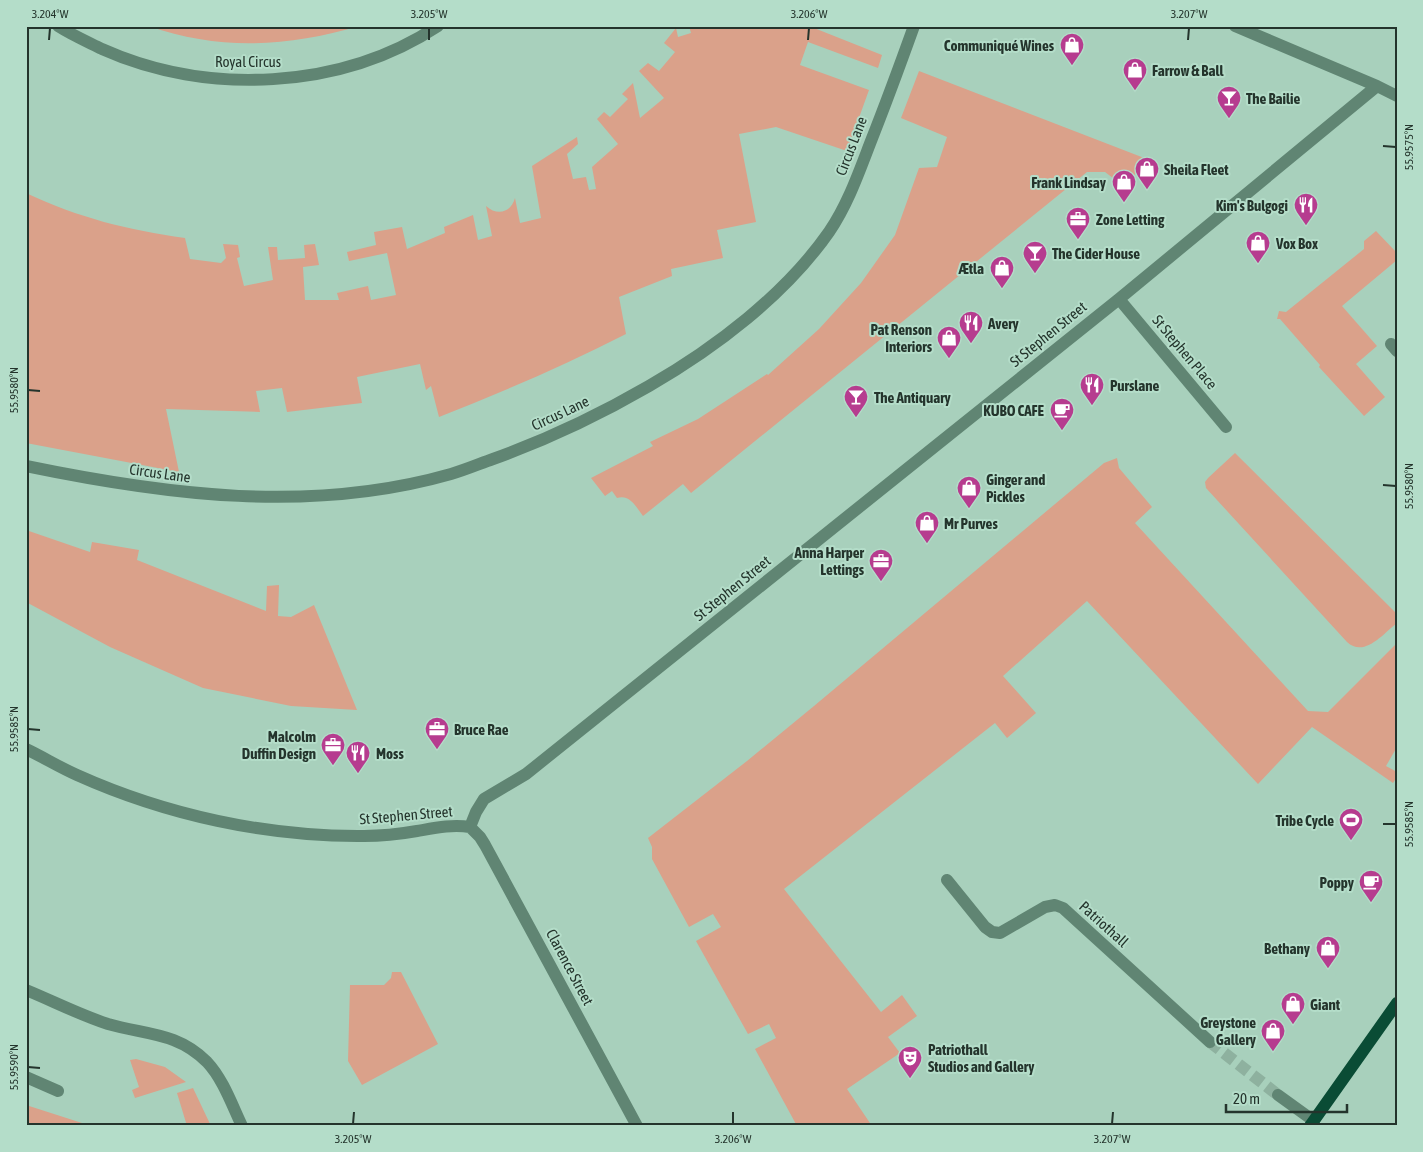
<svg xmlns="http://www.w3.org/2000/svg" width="1423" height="1152" viewBox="0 0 1423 1152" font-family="'Asap Condensed',sans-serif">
<rect width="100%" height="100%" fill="#a8d0bc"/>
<path fill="#daa18a" d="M149,26H359C288,47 219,51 149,26Z
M689,26H809L882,55L878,68L808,42L800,65L869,90L847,151L776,127L739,134L756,222L717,230L723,258L671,269L672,276L619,297L626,334C565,365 503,392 439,417L431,386L426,390L420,364L357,377L362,403L287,412L282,388L256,391L260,412L166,409L179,472L26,443V193C79,218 128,230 185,238L190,259L221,263L226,258L223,244L238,245L240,257L237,258L244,286L273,280L268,247H277L278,260L305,258L304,245L315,244L319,265L303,267L305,300H339L337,293L368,286L371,300L396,295L387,253L349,261L347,252L376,245L374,232L402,227L407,249L445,233L444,227L473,215L478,240L492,236L486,206C497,216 511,213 515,198L520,223L541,218L532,166L577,137L578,144L567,154L573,179L586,177L589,190L596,189L592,167L618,144L597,119L604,112L610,117L628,99L622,94L633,83L640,118L664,98L639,71L648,63L659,71L675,52L664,43L676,28L678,37L691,33Z
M919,71L1152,161L1122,185L1105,172H1087L691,493L683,484L643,516C636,507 630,494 617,498L612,491L605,496L591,478L653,446L650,442L698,419L767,374L768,375L819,329L861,283L895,235L919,168L937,167L947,137L901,118Z
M1376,231L1397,253V260L1342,306L1377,346L1356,364L1385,397L1364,416L1319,367L1320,365L1280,319H1277L1279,311L1286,312L1364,249V241Z
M1235,453L1397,614V623C1383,634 1364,658 1347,642L1206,488L1205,482L1208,478Z
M1117,458L1119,468L1152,507L1135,523L1308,711L1328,712L1397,643V747L1386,766L1397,772V777L1393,783L1312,727L1258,784L1087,601L1003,676L1036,713L1007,738L995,723L784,889L881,1012L902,995L917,1016L888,1037L900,1053L847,1089L872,1126H797L755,1049L776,1038L769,1024L748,1034L696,941L721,927L713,914L689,927L652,859V847L648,838L747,761L814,706L1104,463Z
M26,530L90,552L92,542L139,550L137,560L266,611L267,586L279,585L278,616L291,617L314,605L357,710L291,706L203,688L110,647L26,602Z
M392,972H401L438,1044L362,1085L348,1061L350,985H384L391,978Z
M136,1059L165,1067L186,1082L135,1098L132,1090L139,1087L130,1060Z
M193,1088L211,1126H187L177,1093Z
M26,1105L82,1123L73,1126H27Z"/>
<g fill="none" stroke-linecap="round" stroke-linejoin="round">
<path stroke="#8eb19f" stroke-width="12" stroke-dasharray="12 6" stroke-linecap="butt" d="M1210,1042L1278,1095"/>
<path stroke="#608573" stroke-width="12" d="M58,26C72,35 88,42 102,49C207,96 341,90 438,26
M1235,26L1377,86L1397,96
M1119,299L1226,427
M1391,344L1397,351
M26,466C166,495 311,514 451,474C465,470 479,464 493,459C546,440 599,415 649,386C715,348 785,295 829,232C848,204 859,172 871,141C886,103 900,65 914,26
M26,749C43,757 59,767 77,775C166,815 267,837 364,836C382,836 400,834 417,831C434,828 452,824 470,827
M470,827L476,812L484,799L526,774L1119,299L1377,86
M470,827L480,837L485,845L637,1126
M947,880L985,927L992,932L1000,933L1045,907L1055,905L1063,908L1210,1042
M26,990C53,1001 80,1015 108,1024C146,1035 177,1032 207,1062C223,1079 232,1105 242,1126
M26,1077L58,1091
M1278,1095L1314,1121"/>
<path stroke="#0a4c35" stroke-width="12" d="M1310,1126L1397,1003"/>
</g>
<path fill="none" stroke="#24342c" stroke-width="2" d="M49,40L50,28M429,40V28M808,40L809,28M1188,40L1189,28M1383,146L1396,147M28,390L40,391M1383,485L1396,486M28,729L40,730M1383,824H1396M28,1067L40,1068M353,1124L354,1112M733,1124V1112M1112,1124L1113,1112"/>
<defs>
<symbol id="shop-pin" viewBox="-11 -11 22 30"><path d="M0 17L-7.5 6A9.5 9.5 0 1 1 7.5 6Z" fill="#b63c8f" stroke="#b4ddc9"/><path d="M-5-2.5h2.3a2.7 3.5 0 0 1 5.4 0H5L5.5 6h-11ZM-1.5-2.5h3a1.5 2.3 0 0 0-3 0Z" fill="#fff"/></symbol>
<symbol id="bar-pin" viewBox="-11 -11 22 30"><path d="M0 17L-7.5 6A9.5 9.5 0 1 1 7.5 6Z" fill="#b63c8f" stroke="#b4ddc9"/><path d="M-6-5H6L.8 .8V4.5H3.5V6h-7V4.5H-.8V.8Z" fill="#fff"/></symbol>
<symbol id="restaurant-pin" viewBox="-11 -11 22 30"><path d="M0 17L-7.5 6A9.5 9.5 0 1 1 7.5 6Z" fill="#b63c8f" stroke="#b4ddc9"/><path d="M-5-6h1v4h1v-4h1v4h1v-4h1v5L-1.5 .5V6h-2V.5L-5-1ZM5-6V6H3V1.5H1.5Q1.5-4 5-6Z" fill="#fff"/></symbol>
<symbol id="office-pin" viewBox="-11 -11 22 30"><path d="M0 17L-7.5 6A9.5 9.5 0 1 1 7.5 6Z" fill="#b63c8f" stroke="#b4ddc9"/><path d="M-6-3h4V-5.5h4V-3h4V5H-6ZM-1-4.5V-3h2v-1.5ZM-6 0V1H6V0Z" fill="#fff"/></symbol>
<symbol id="cafe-pin" viewBox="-11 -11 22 30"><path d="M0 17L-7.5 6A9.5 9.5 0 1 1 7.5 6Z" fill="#b63c8f" stroke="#b4ddc9"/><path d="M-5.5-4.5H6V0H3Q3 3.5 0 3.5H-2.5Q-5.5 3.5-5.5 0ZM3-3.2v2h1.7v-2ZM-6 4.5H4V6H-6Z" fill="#fff"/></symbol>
<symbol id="stadium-pin" viewBox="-11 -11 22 30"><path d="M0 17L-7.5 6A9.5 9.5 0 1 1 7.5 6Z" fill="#b63c8f" stroke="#b4ddc9"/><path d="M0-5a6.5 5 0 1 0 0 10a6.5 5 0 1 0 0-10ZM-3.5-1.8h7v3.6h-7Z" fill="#fff"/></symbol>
<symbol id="theatre-pin" viewBox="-11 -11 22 30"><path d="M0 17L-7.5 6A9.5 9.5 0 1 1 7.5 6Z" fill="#b63c8f" stroke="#b4ddc9"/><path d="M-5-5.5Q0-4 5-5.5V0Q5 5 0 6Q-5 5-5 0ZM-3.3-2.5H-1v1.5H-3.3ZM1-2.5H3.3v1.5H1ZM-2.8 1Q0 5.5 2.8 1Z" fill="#fff"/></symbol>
</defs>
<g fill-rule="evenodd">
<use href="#shop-pin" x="1058" y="31" width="28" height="38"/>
<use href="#shop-pin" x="1121" y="56" width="28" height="38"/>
<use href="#bar-pin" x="1215" y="84" width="28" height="38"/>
<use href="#shop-pin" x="1133" y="155" width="28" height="38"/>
<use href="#shop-pin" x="1110" y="168" width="28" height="38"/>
<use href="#restaurant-pin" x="1292" y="191" width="28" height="38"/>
<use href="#office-pin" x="1064" y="205" width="28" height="38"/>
<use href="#shop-pin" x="1244" y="229" width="28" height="38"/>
<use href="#bar-pin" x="1021" y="239" width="28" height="38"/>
<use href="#shop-pin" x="988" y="254" width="28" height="38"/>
<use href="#restaurant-pin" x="957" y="309" width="28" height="38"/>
<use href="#shop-pin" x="935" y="324" width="28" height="38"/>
<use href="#restaurant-pin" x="1078" y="371" width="28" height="38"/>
<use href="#bar-pin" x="842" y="383" width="28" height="38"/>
<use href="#cafe-pin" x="1048" y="396" width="28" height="38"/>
<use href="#shop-pin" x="955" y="474" width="28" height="38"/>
<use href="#shop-pin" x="913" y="509" width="28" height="38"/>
<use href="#office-pin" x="867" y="547" width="28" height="38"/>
<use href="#office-pin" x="423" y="715" width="28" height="38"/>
<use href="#office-pin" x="319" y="731" width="28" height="38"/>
<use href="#restaurant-pin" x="344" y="739" width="28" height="38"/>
<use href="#stadium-pin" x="1337" y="806" width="28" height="38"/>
<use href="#cafe-pin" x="1357" y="868" width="28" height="38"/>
<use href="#shop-pin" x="1314" y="934" width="28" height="38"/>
<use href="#shop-pin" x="1279" y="990" width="28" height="38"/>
<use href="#shop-pin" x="1259" y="1017" width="28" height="38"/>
<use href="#theatre-pin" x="896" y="1044" width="28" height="38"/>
</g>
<g text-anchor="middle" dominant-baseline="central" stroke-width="4" stroke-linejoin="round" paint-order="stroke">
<g font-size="15" font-weight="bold" fill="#24342c" stroke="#b4ddc9" text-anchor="start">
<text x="1054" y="45" text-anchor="end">Communiqué Wines</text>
<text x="1152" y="70">Farrow &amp; Ball</text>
<text x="1246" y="98">The Bailie</text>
<text x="1164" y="169">Sheila Fleet</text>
<text x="1106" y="182" text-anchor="end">Frank Lindsay</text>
<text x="1288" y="205" text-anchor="end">Kim's Bulgogi</text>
<text x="1096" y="219">Zone Letting</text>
<text x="1276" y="243">Vox Box</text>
<text x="1052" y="253">The Cider House</text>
<text x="984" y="268" text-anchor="end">Ætla</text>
<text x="988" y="323">Avery</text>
<text x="932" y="329" text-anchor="end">Pat Renson<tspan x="932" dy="17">Interiors</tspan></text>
<text x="1110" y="385">Purslane</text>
<text x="874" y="397">The Antiquary</text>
<text x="1044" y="410" text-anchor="end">KUBO CAFE</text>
<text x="986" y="479">Ginger and<tspan x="986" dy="17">Pickles</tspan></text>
<text x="944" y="523">Mr Purves</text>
<text x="864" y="552" text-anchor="end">Anna Harper<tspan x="864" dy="17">Lettings</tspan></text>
<text x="454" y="729">Bruce Rae</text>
<text x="316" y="736" text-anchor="end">Malcolm<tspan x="316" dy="17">Duffin Design</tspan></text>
<text x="376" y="753">Moss</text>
<text x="1334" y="820" text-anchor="end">Tribe Cycle</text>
<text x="1354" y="882" text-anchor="end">Poppy</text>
<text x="1310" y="948" text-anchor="end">Bethany</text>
<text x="1310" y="1004">Giant</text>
<text x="1256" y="1022" text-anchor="end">Greystone<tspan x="1256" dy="17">Gallery</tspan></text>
<text x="928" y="1049">Patriothall<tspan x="928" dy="17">Studios and Gallery</tspan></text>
</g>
<g font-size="15" fill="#24342c" stroke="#b4ddc9">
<text x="248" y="61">Royal Circus</text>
<text transform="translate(851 146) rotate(-69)">Circus Lane</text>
<text transform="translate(1048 334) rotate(-39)">St Stephen Street</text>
<text transform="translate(1185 352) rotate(50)">St Stephen Place</text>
<text transform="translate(560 413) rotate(-25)">Circus Lane</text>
<text transform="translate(160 473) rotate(8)">Circus Lane</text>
<text transform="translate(732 588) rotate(-39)">St Stephen Street</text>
<text transform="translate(406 815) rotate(-5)">St Stephen Street</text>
<text transform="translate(1104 924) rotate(42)">Patriothall</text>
<text transform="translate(570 967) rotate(62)">Clarence Street</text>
</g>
</g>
<rect width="1423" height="1152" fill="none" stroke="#b4ddc9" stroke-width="55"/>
<path d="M1226 1104v8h121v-8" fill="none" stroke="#24342c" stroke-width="2.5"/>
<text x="1233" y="1104" font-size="15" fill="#24342c" stroke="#b4ddc9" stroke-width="4" paint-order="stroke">20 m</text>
<rect x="28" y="28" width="1368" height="1096" fill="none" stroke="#24342c" stroke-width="2"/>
<g font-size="12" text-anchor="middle" fill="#24342c">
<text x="50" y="18">3.204°W</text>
<text x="429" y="18">3.205°W</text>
<text x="809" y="18">3.206°W</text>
<text x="1189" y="18">3.207°W</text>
<text transform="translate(1409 147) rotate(-90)" y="4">55.9575°N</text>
<text transform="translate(14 390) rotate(-90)" y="4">55.9580°N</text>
<text transform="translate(1409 486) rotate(-90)" y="4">55.9580°N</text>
<text transform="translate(14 729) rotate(-90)" y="4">55.9585°N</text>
<text transform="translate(1409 824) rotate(-90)" y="4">55.9585°N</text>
<text transform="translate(14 1067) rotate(-90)" y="4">55.9590°N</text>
<text x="353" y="1143">3.205°W</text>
<text x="733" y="1143">3.206°W</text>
<text x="1112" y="1143">3.207°W</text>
</g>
</svg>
